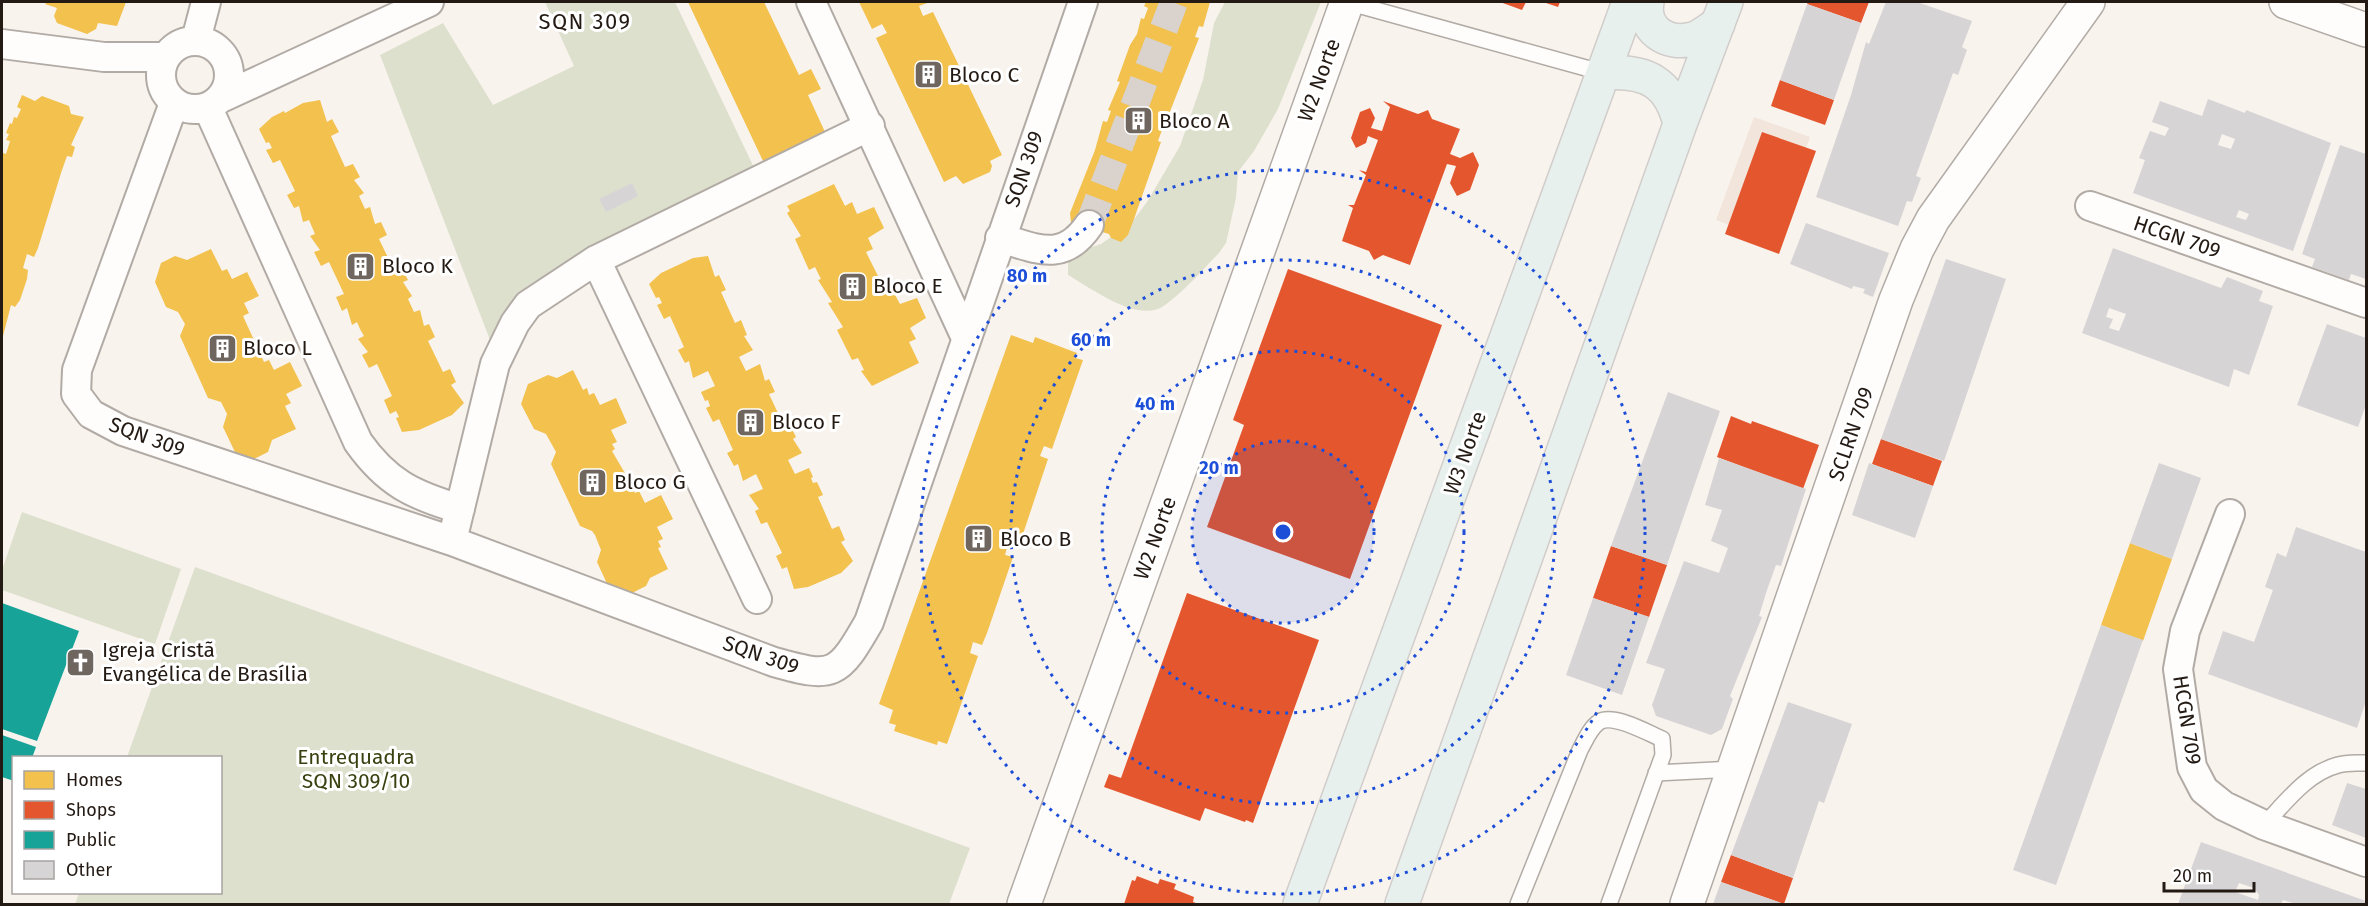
<svg xmlns="http://www.w3.org/2000/svg" width="2368" height="906" viewBox="0 0 2368 906" font-family="'Fira Sans',sans-serif">
<rect width="100%" height="100%" fill="#f9f3ee"/>
<path fill="#f2e5db" d="M1754,117L1810,137L1772,241L1716,220Z"/>
<path fill="#dee0ce" d="M545,2H675L759,178L537,292L490,340L380,55L443,23L493,105L574,66Z
M1225,2H1321L1278,109L1254,151L1238,172L1236,198L1226,243L1219,253C1202,270 1185,291 1165,305C1139,325 1091,288 1068,275V262L1076,252L1101,244L1132,222L1147,202L1180,146L1203,80L1214,23Z
M22,512L181,569L155,644L2,590V570Z
M195,567L970,848L949,904H75L79,893L220,892V758L127,757Z"/>
<path fill="#f2c14e" d="M47,2H126L117,26L98,23L96,29L87,34L57,23L54,16L57,8L45,4Z
M688,2H764L799,75L811,69L821,89L808,95L825,132L763,161Z
M859,2H930L919,6L923,16L933,12L1002,155L990,161L992,166L990,172L963,184L956,176L944,182L876,38L887,33L882,24L872,29Z
M1146,2H1210L1203,27L1199,26L1195,37L1199,38L1169,114L1171,115L1166,131L1162,130L1158,141L1161,142L1134,219L1128,235L1121,242L1111,238L1109,234L1071,223L1070,213L1095,150L1103,121L1107,122L1111,111L1108,110L1120,82L1117,81L1130,45L1137,34L1141,18L1144,19L1148,8L1144,6Z
M22,95L35,101L42,96L69,106L71,114L84,117L71,145L75,147L72,157L67,156L61,173L38,248L34,257L27,254L23,268L28,270L27,279L20,300L15,307L11,305L2,340V157L3,153L6,154L10,141L6,140L9,134L6,133L10,123L12,124L14,117L17,118L21,109L17,107Z
M320,100L327,122L332,119L339,132L331,136L345,167L353,164L360,177L354,180L364,193L359,196L365,209L370,207L375,224L381,222L387,235L379,239L394,270L401,267L408,280L403,282L412,296L408,299L414,312L420,310L424,326L429,324L435,337L428,341L443,372L450,369L456,382L451,385L464,403L452,415L419,430L402,432L396,418L399,417L396,411L390,414L384,400L392,396L377,364L369,368L362,355L368,352L358,339L364,336L360,329L357,322L352,325L347,308L342,311L336,297L344,294L329,262L321,266L314,252L320,250L310,236L315,234L309,220L303,222L299,206L294,208L287,195L295,191L280,160L273,163L266,150L272,148L269,142L266,143L259,129L272,117L284,111L285,113L303,103Z
M834,184L845,206L852,202L857,214L874,207L884,228L868,238L873,249L866,252L888,296L894,293L900,304L917,298L926,318L910,328L916,339L909,342L919,363L872,386L861,371L864,370L858,358L852,360L837,330L843,327L828,303L832,302L818,280L821,279L815,267L809,270L795,239L801,236L787,213L790,211L787,206Z
M211,249L222,271L227,269L232,279L247,272L259,296L244,303L249,313L243,316L264,362L269,360L274,370L290,362L302,386L286,394L291,403L285,406L296,429L272,440L268,452L254,459L235,452L223,427L227,414L221,402L208,398L180,336L185,324L178,312L166,307L155,282L161,263L175,256L187,260Z
M708,256L715,277L719,275L726,290L721,292L735,323L741,320L747,335L744,336L753,350L739,357L746,371L760,364L765,381L769,379L775,392L769,394L784,426L789,423L796,437L793,439L802,453L788,460L795,474L809,468L813,477L811,478L813,483L817,482L823,495L818,497L832,529L839,526L845,540L841,542L853,561L841,573L808,587L794,589L787,567L782,569L776,556L782,553L767,522L761,524L755,511L759,509L749,495L763,489L756,474L743,481L738,464L734,466L727,453L733,450L719,419L713,422L706,408L710,406L708,400L705,401L701,392L715,386L708,371L693,378L689,361L685,363L678,350L684,347L670,316L664,319L657,305L662,303L659,297L656,298L649,284L661,273L693,258Z
M1011,335L1033,343L1035,337L1077,353L1075,358L1083,360L1052,449L1044,446L1040,456L1048,459L1023,534L1017,547L1008,544L1005,555L1013,557L987,633L982,645L973,642L970,653L978,656L952,730L947,744L938,741L937,745L894,731L896,725L889,723L893,710L879,704Z
M573,370L583,390L587,388L589,395L594,393L600,405L616,398L627,423L611,430L617,442L612,444L615,449L612,451L626,475L624,476L630,489L632,488L635,493L639,491L645,503L661,495L673,519L657,527L663,539L658,541L661,547L658,548L668,569L650,578L646,586L628,595L609,588L597,562L601,550L595,535L592,531L580,526L551,464L556,452L546,434L534,429L521,404L528,384L548,375L557,378Z
M2130,543L2172,559L2143,641L2101,625Z"/>
<path fill="#e4572e" d="M1500,2H1526L1522,10Z
M1543,2H1560L1558,7Z
M1808,2H1869L1861,23L1807,4Z
M1780,80L1834,100L1825,125L1771,106Z
M1383,101L1418,114L1428,110L1432,119L1460,129L1450,154L1460,158L1473,152L1479,165L1470,190L1457,196L1450,183L1456,166L1447,164L1410,265L1383,255L1374,260L1369,251L1342,241L1353,208L1348,205H1354L1366,175L1359,170L1366,172L1378,140L1368,136L1366,143L1356,148L1351,138L1360,112L1370,108L1375,118L1371,128L1382,131L1390,107Z
M1762,132L1816,151L1779,254L1725,234Z
M1288,269L1442,325L1350,579L1207,527L1244,425L1233,420Z
M1731,416L1751,424L1752,421L1819,445L1803,489L1717,457Z
M1881,439L1942,461L1933,486L1872,464Z
M1611,546L1667,565L1649,617L1593,598Z
M1187,593L1319,640L1253,823L1246,820L1245,822L1205,808L1200,821L1104,787L1109,774L1121,778Z
M1731,855L1793,878L1784,904L1721,882Z
M1137,876L1158,884L1160,879L1176,884L1174,889L1194,897L1193,902L1199,904H1124L1132,880L1135,881Z"/>
<path fill="#17a398" d="M2,603L79,631L37,741L2,729Z
M2,735L36,747L32,758H14V781L2,777Z"/>
<path fill="#d7d4d6" fill-rule="evenodd" d="M1886,2H1917L1972,21L1962,47L1967,50L1958,75L1953,73L1916,176L1921,178L1912,202L1907,201L1898,226L1816,197L1851,95L1866,42L1869,44Z
M1807,4L1861,23L1834,100L1780,80Z
M2208,99L2245,113L2246,110L2331,143L2293,251L2133,193L2145,160L2139,158L2150,131L2165,136L2169,128L2152,122L2160,101L2202,116ZM2222,134L2235,139L2231,149L2218,145ZM2239,210L2249,214L2246,220L2236,217Z
M2340,145L2366,154V279L2351,274L2349,280L2312,267L2315,259L2302,254Z
M632,183L638,196L606,212L599,199Z
M1806,223L1889,253L1873,297L1863,293L1865,289L1853,286L1852,289L1790,264Z
M2113,248L2221,288L2227,277L2263,291L2259,301L2273,306L2249,375L2234,369L2229,387L2082,333ZM2109,308L2126,314L2119,331L2109,328L2113,319L2106,317Z
M1946,259L2006,279L1944,461L1881,439Z
M2327,324L2366,338V405L2358,427L2297,405Z
M1668,392L1720,411L1667,565L1611,546Z
M1719,458L1806,489L1781,566L1776,565L1767,590L1759,616L1762,617L1730,696L1733,699L1722,729L1711,735L1656,716L1652,705L1665,669L1646,663L1684,561L1719,573L1728,548L1711,541L1722,510L1705,505Z
M1869,463L1933,486L1915,538L1852,515Z
M2159,463L2201,478L2172,559L2130,543Z
M2296,527L2366,552V701L2357,728L2208,674L2223,631L2254,642L2273,590L2265,587L2277,553L2286,557Z
M1593,598L1649,617L1622,695L1566,675Z
M2101,625L2143,640L2056,885L2013,870Z
M1788,702L1852,724L1824,803L1819,801L1793,878L1731,855Z
M2347,783L2366,789V838L2332,825Z
M2201,842L2366,901V904H2296L2283,900L2281,904H2178ZM2239,883L2254,888L2259,895L2258,900L2235,892Z
M1721,882L1784,904H1713Z"/>
<g fill="none" stroke-linecap="round" stroke-linejoin="round">
<path stroke="#d9d2cd" stroke-width="28" stroke-dasharray="28 14" stroke-linecap="butt" d="M1089,225L1174,2"/>
<defs>
<path id="service" d="M1347,2L1604,73
M1656,773L1734,769
M2264,825C2285,803 2307,773 2338,765C2347,762 2357,763 2366,763
M1518,904L1580,750C1585,741 1590,728 1599,722C1613,713 1648,733 1662,739L1663,755L1609,904"/>
<path id="minor" d="M811,2L966,338
M196,40L206,2
M161 75a34 34 0 1 1 68 0a34 34 0 1 1-68 0Z
M2,44L104,57H165
M221,98L429,2
M174,103L77,370L76,394L91,414L123,431L452,541L774,662C834,679 838,676 869,622L1083,2
M208,108L358,442C387,483 413,495 460,509
M2090,206L2366,303
M1000,238C1038,249 1063,263 1089,225
M596,260L757,599
M2230,514L2185,631L2178,669L2192,767L2204,790L2224,806L2264,825L2366,862
M452,541L495,364L515,323L528,305L596,260L870,126"/>
<path id="tertiary" d="M1024,904L1347,2
M1687,904L1896,300L1917,249L1933,219L2088,2"/>
<path id="secondary" d="M2286,2L2366,30"/>
<path id="primary" d="M1647,2C1642,29 1666,46 1693,39C1702,36 1711,28 1718,24
M1604,73C1646,70 1670,82 1680,124
M1300,904L1629,2
M1402,904L1680,124L1726,2"/>
</defs>
<use href="#service" stroke="#b2aba5" stroke-width="18"/>
<use href="#minor" stroke="#b2aba5" stroke-width="32"/>
<use href="#tertiary" stroke="#b2aba5" stroke-width="36"/>
<use href="#secondary" stroke="#b2aba5" stroke-width="36"/>
<use href="#primary" stroke="#d1cdca" stroke-width="36"/>
<use href="#service" stroke="#fefdfc" stroke-width="15"/>
<use href="#minor" stroke="#fefdfc" stroke-width="28"/>
<use href="#tertiary" stroke="#fefdfc" stroke-width="33"/>
<use href="#secondary" stroke="#fefdfc" stroke-width="33"/>
<use href="#primary" stroke="#e8f0ee" stroke-width="33"/>
</g>
<circle cx="1283" cy="532" r="91" fill="#1d4ed8" fill-opacity=".12"/>
<g fill="none" stroke="#1d4ed8" stroke-width="3" stroke-dasharray="3 6">
<circle cx="1283" cy="532" r="91"/>
<circle cx="1283" cy="532" r="181"/>
<circle cx="1283" cy="532" r="272"/>
<circle cx="1283" cy="532" r="362"/>
</g>
<defs>
<symbol id="building-square" viewBox="-11 -11 22 22"><rect x="-9" y="-9" width="18" height="18" rx="4" fill="#6f6660" stroke="#fff"/><path d="M-4-6H4V6H1V3H-1V6H-4ZM-2.5-4.3h1.7v1.8h-1.7ZM.8-4.3h1.7v1.8H.8ZM-2.5-1h1.7V.8h-1.7ZM.8-1h1.7V.8H.8Z" fill="#fff"/></symbol>
<symbol id="church-square" viewBox="-11 -11 22 22"><rect x="-9" y="-9" width="18" height="18" rx="4" fill="#6f6660" stroke="#fff"/><path d="M-1.2-6h2.4v3.5h3.3v2.4h-3.3V6h-2.4V-.1h-3.3v-2.4h3.3Z" fill="#fff"/></symbol>
</defs>
<g fill-rule="evenodd">
<use href="#building-square" x="912" y="58" width="33" height="33"/>
<use href="#building-square" x="1122" y="104" width="33" height="33"/>
<use href="#building-square" x="344" y="250" width="33" height="33"/>
<use href="#building-square" x="836" y="270" width="33" height="33"/>
<use href="#building-square" x="206" y="332" width="33" height="33"/>
<use href="#building-square" x="734" y="406" width="33" height="33"/>
<use href="#building-square" x="576" y="466" width="33" height="33"/>
<use href="#building-square" x="962" y="522" width="33" height="33"/>
<use href="#church-square" x="64" y="646" width="33" height="33"/>
</g>
<g text-anchor="middle" dominant-baseline="central" stroke-width="6" stroke-linejoin="round" paint-order="stroke">
<g font-size="21" fill="#241a14" stroke="#fff" text-anchor="start">
<text x="949" y="75">Bloco C</text>
<text x="1159" y="121">Bloco A</text>
<text x="382" y="266">Bloco K</text>
<text x="873" y="286">Bloco E</text>
<text x="243" y="348">Bloco L</text>
<text x="772" y="422">Bloco F</text>
<text x="614" y="482">Bloco G</text>
<text x="1000" y="539">Bloco B</text>
<text x="102" y="650">Igreja Cristã<tspan x="102" dy="24">Evangélica de Brasília</tspan></text>
</g>
<g font-size="21" fill="#241a14" stroke="#fff">
<text transform="translate(1319 80) rotate(-70)">W2 Norte</text>
<text transform="translate(1024 169) rotate(-71)">SQN 309</text>
<text transform="translate(2177 237) rotate(19)">HCGN 709</text>
<text transform="translate(1851 434) rotate(-71)">SCLRN 709</text>
<text transform="translate(147 437) rotate(20)">SQN 309</text>
<text transform="translate(1465 453) rotate(-70)">W3 Norte</text>
<text transform="translate(1155 538) rotate(-70)">W2 Norte</text>
<text transform="translate(761 655) rotate(19)">SQN 309</text>
<text transform="translate(2187 720) rotate(81)">HCGN 709</text>
</g>
<g font-size="21" fill="#38410f" stroke="#fff">
<text x="356" y="757">Entrequadra<tspan x="356" dy="24">SQN 309/10</tspan></text>
</g>
<g font-size="22" letter-spacing="1.5" fill="#241a14" stroke="#fff">
<text x="585" y="21">SQN 309</text>
</g>
</g>
<circle cx="1283" cy="532" r="9" fill="#1d4ed8" stroke="#fff" stroke-width="3"/>
<g font-size="18" text-anchor="middle" font-weight="bold" fill="#1d4ed8" stroke="#fff" stroke-width="6" stroke-linejoin="round" paint-order="stroke">
<text x="1027" y="282">80 m</text>
<text x="1091" y="346">60 m</text>
<text x="1155" y="410">40 m</text>
<text x="1219" y="474">20 m</text>
</g>
<rect width="2368" height="906" fill="none" stroke="#241a14" stroke-width="6"/>
<rect x="12" y="756" width="210" height="138" fill="#ffffff" stroke="#a7a3a1" stroke-width="1.5"/>
<rect x="24" y="771" width="30" height="18" fill="#f2c14e" stroke="#a7a3a1" stroke-width="1.5"/>
<text x="66" y="786" font-size="18" fill="#241a14">Homes</text>
<rect x="24" y="801" width="30" height="18" fill="#e4572e" stroke="#a7a3a1" stroke-width="1.5"/>
<text x="66" y="816" font-size="18" fill="#241a14">Shops</text>
<rect x="24" y="831" width="30" height="18" fill="#17a398" stroke="#a7a3a1" stroke-width="1.5"/>
<text x="66" y="846" font-size="18" fill="#241a14">Public</text>
<rect x="24" y="861" width="30" height="18" fill="#d7d4d6" stroke="#a7a3a1" stroke-width="1.5"/>
<text x="66" y="876" font-size="18" fill="#241a14">Other</text>
<path d="M2164 882v9h90v-9" fill="none" stroke="#241a14" stroke-width="3"/>
<text x="2173" y="882" font-size="18" fill="#241a14" stroke="#ffffff" stroke-width="4.5" paint-order="stroke">20 m</text>
</svg>
